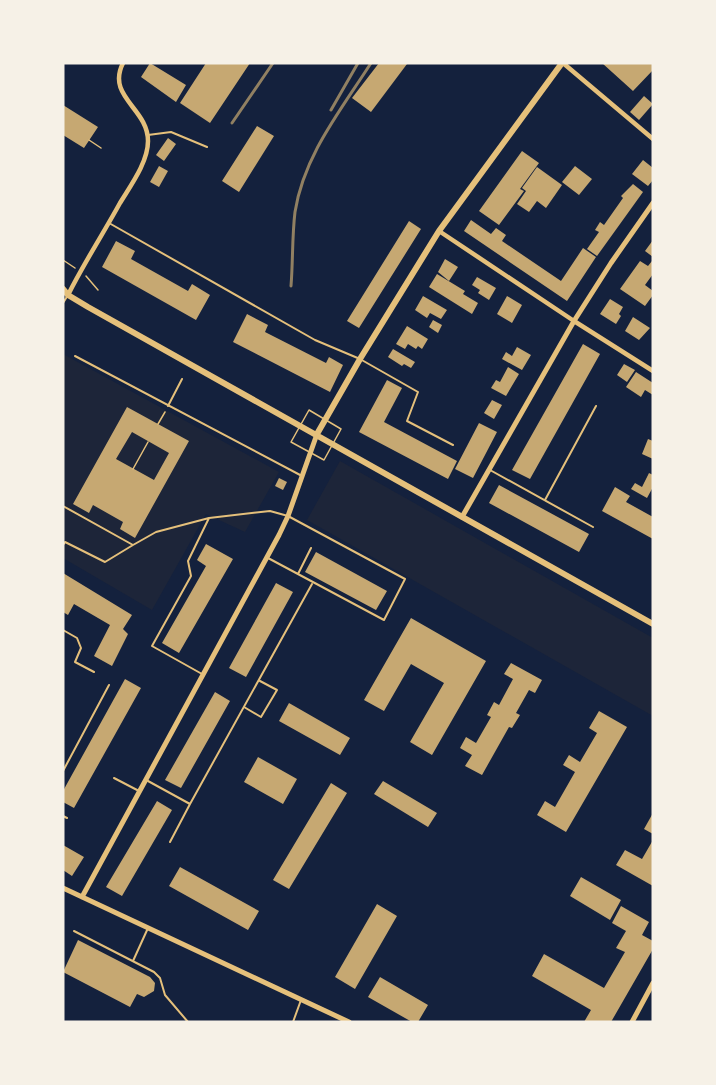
<svg xmlns="http://www.w3.org/2000/svg" width="716" height="1085" viewBox="0 0 716 1085" font-family="'Exo 2',sans-serif">
<rect width="100%" height="100%" fill="#14213d"/>
<path fill="#1d2539" d="M63,354L279,472L245,532L206,514L152,610L63,558Z
M340,461L653,638V716L307,520Z"/>
<path fill="#c6a872" fill-rule="evenodd" d="M150,63L186,85L176,102L141,77Z
M206,63H250L210,123L180,103Z
M379,63L407,64L371,112L352,98Z
M602,63H653V70L633,91Z
M644,96L653,104L639,120L630,112Z
M63,105L98,127L84,148L63,135Z
M257,126L274,136L239,192L222,181Z
M168,138L176,144L164,161L156,155Z
M522,151L539,163L520,189L524,191L499,225L479,211Z
M643,160L653,168V180L648,186L632,174Z
M159,166L168,171L159,187L150,182Z
M575,166L592,179L579,195L562,182Z
M537,167L562,185L546,208L537,201L529,212L517,204L526,191L522,188Z
M633,184L643,192L597,256L587,249L599,232L595,230L600,222L604,225L623,198L621,196Z
M471,220L491,234L496,228L506,235L502,241L561,281L583,248L596,257L567,301L464,231Z
M409,221L421,229L359,328L347,321Z
M653,240V257L645,251Z
M116,241L135,251L131,259L188,291L192,284L210,295L196,320L102,267Z
M445,259L458,267L449,281L438,272Z
M640,261L648,266L652,261L653,262V274L645,285L653,291V295L645,306L620,289Z
M437,274L465,291L463,294L478,303L472,314L429,287Z
M477,277L496,288L489,300L478,293L480,290L472,285Z
M423,296L447,310L441,319L430,313L427,318L415,310Z
M507,296L522,305L512,323L497,314Z
M610,299L623,307L619,314L621,316L616,324L600,314Z
M247,314L268,325L265,332L326,363L329,357L343,365L330,392L233,342Z
M633,317L650,328L639,340L625,331Z
M433,320L442,325L438,333L429,327Z
M407,326L428,339L422,349L418,346L416,349L408,344L405,349L396,344Z
M583,344L600,354L530,479L512,470Z
M517,347L531,355L522,370L502,359L506,352L512,356Z
M393,349L415,362L411,368L404,364L402,366L388,357Z
M624,364L635,370L627,382L617,375Z
M508,367L519,374L506,396L491,388L496,380L500,382Z
M636,372L653,383V395L645,390L641,397L626,387Z
M387,380L402,388L384,422L457,461L448,479L359,432Z
M492,400L502,405L494,419L484,413Z
M127,407L189,441L135,538L120,529L123,522L93,505L89,513L73,504ZM132,432L169,453L154,480L116,459Z
M479,423L497,432L473,478L455,469Z
M648,439L653,441V459L642,454Z
M649,473L653,475V487L647,498L631,489L635,483L642,487Z
M279,478L287,482L283,490L275,486Z
M499,485L589,534L579,552L489,503Z
M615,487L630,496L626,502L653,517V539L602,511Z
M206,544L233,559L179,653L162,643L206,566L197,560Z
M316,552L387,591L376,610L305,572Z
M63,573L132,615L123,629L128,634L112,666L94,656L110,625L74,604L68,615L63,612Z
M276,583L293,592L246,677L229,668Z
M411,618L486,661L432,755L410,742L444,683L411,664L384,711L364,700Z
M511,663L542,680L535,693L529,690L516,713L520,715L512,728L509,727L482,775L465,766L472,755L460,748L466,737L476,743L491,717L487,715L494,702L499,705L513,679L504,674Z
M125,679L141,688L74,808L63,802V791Z
M215,692L230,701L181,788L165,780Z
M289,703L350,738L340,755L279,721Z
M599,711L627,727L566,832L537,815L545,801L555,807L575,772L563,765L569,755L580,762L597,733L589,728Z
M258,757L297,779L283,804L244,782Z
M383,781L437,813L428,827L374,794Z
M331,783L347,793L289,889L273,880Z
M157,801L172,810L122,896L106,887Z
M653,813V834L644,829Z
M653,840V886L616,865L625,850L642,859Z
M63,845L84,857L72,876L63,870Z
M180,867L259,911L248,930L169,886Z
M581,877L621,900L610,920L570,896Z
M377,904L397,916L355,989L335,977Z
M621,906L649,922L642,935L653,941V949L611,1022H584L591,1010L532,976L544,954L604,988L625,952L616,948L626,931L612,923Z
M78,940L150,977L155,983L154,991L144,997L137,994L130,1007L63,972Z
M380,977L428,1005L418,1022H412L368,997Z"/>
<g fill="none" stroke-linecap="round" stroke-linejoin="round">
<path stroke="#e5c07b" stroke-width="1.5" d="M89,140L101,148
M63,260L75,268
M86,276L98,290
M309,410L341,429L324,460L291,442Z
M158,424L165,412
M133,469L148,442"/>
<path stroke="#e5c07b" stroke-width="2" d="M148,135L171,132L207,147
M109,223L315,340L360,359L418,392L407,421L453,445
M63,303L68,295
M75,356L302,476
M168,406L182,379
M490,470L593,527
M545,500L596,406
M63,506L133,545L156,532L209,518
M63,545L65,542L105,562L133,545
M298,574L311,548
M63,630L77,638L81,648L75,662L94,672
M202,674L152,646L191,576L188,561L209,518L270,511L288,516L405,579L384,620L268,558
M244,707L261,717L277,690L260,681
M63,771L109,685
M114,778L139,791
M148,781L190,804L312,584
M63,816L67,818
M170,842L190,804
M74,931L154,972L160,978L165,995L188,1022
M133,961L148,928
M293,1022L301,1000"/>
<path stroke="#e5c07b" stroke-width="4.5" d="M563,63L653,139
M439,231L574,321L653,371
M68,295C84,263 103,234 120,203C131,185 148,162 148,141C148,108 106,97 123,63"/>
<path stroke="#e5c07b" stroke-width="5" d="M462,517L574,321L611,263L653,203
M63,888L349,1022
M82,897L279,535L288,516L317,434
M632,1022L653,983"/>
<path stroke="#e5c07b" stroke-width="6" d="M63,289L68,295L88,307L653,624
M317,434L360,359L439,231L562,63"/>
<path stroke="#918062" stroke-width="3" d="M331,110L358,63
M232,123L273,63
M291,286C293,262 292,236 295,212C304,155 341,110 371,63"/>
</g>
<rect width="716" height="1085" fill="none" stroke="#f6f1e7" stroke-width="129"/>
</svg>
